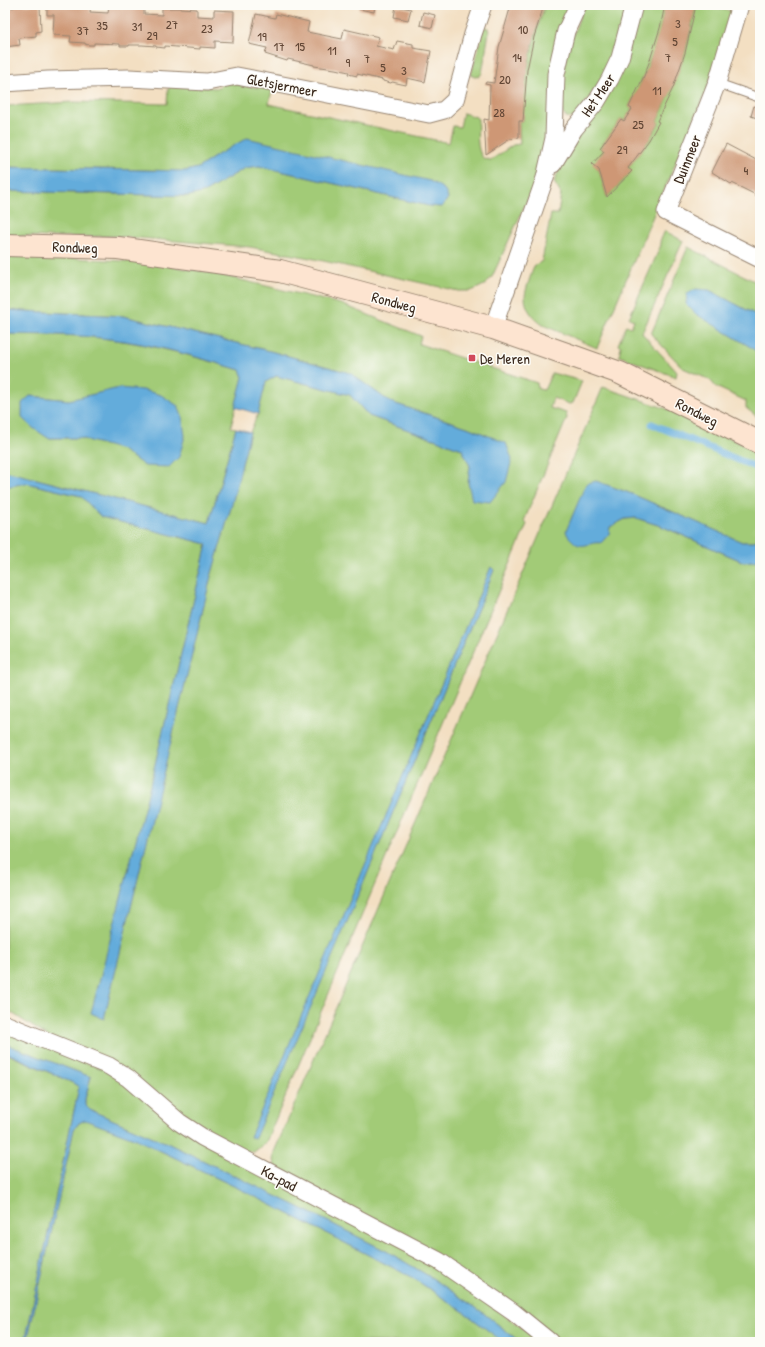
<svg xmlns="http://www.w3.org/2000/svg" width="765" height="1347" viewBox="0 0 765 1347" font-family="'Patrick Hand',sans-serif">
<rect width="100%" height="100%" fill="#fdfcf7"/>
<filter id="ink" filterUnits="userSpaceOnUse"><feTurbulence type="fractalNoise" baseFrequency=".025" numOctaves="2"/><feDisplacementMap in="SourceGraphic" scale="8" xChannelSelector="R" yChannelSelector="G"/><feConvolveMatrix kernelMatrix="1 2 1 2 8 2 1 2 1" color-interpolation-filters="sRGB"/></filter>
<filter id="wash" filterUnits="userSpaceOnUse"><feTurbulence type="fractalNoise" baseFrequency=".012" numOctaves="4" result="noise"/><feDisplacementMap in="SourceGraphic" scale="16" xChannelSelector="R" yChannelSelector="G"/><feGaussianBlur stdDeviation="0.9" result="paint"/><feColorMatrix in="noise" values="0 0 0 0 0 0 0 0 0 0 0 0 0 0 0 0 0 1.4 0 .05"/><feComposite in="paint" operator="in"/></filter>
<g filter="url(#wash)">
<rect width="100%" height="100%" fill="#f3dfc2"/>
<path fill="#a2cb77" stroke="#6e7a4a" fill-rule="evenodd" d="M545,5H571L547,145L532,190L492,277L486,284L478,288L471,291H458L310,258L250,247L115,236L50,237L5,235V191L189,196L205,192L245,168L259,166L429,206L442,207L448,198L444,190L430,181L219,154L198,168L185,171L5,167V106L74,102L167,104L168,89L170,86L220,88L223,82L272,90L269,104L449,143L453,126L460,127L463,113L476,117L478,119C478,131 475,150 484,159L491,160L513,145L520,144L519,121H523C524,80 531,44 545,5Z
M584,5H628L608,72L575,117C570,119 566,118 562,113L561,87L567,52Z
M640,5H665C659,41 646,74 629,107L632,109L624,121L621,119L600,148L604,151L593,164L599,170L607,197L631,172L628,168L649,140L659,123L657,121C676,84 689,46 696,5H710V7L732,11L707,89L597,348L543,325C534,319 525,309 525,297C525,290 532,273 534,266L542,261L551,214H558L561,194L554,182L571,141Z
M484,27L488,28L489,32L482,73L479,77L471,75Z
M665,231L683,241L642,333L677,372L676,377L619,356L621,346L618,345L626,325L631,327L634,320L629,318L661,245L660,241Z
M688,247L760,284V317L709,290L752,348L760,355V419L746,408V401L716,387L710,380L683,368L651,334Z
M5,254L141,262L208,272L341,304L421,336L419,344L537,383L538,389L544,390L552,373L582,381L573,403L569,404L553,398L550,408L566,413L567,418L524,521L527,524L266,1142L254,1152L238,1150L44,1034L15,1015L5,1010V487L26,483L81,496L102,517L207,544L149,790L92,1013L104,1018L210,580L232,504L250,432L258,414L266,382L276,376L350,395L369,416L462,449L470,466L468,483L505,443L467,427L390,402L350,373L270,351L123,316L5,310ZM491,567L494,570L350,915L251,1137Z
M5,334C40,335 75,334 109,339C154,345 197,357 240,370L243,377L231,427L236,428L209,523L5,471ZM30,396L69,400L145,466L122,449L80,438H48Z
M603,387L679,413L760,453V539L751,542H742L632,494L596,481L610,527L625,519L636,518L661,526L744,562L760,560V1342H559L518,1307L275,1166L273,1160L274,1152Z
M5,1030L107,1071L436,1267L542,1342H520L482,1312L432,1278L388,1252L309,1212L167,1143L90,1110L85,1105V1099L91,1077L5,1044Z
M5,1053L73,1083L79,1087L25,1342H5Z
M85,1119L134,1138L246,1192L413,1278L464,1312L503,1342H27L74,1129L79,1123Z"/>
<path fill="#64acdb" stroke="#506b7c" d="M247,138L430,181L444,189L448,198L442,207L429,206L259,166L245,168L205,192L189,196L5,191V167L185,171L198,168L219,154Z
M696,289L709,290L760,317V355L752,348L696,314L686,304L687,294Z
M5,310L123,316L270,351L350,373L390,402L467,427L506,443L512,459L506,482L490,502L472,500L468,483L470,466L462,449L369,416L350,395L276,376L266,382L258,414L235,407L243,377L240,370C197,357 154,344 109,339C75,334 40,335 5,334Z
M119,388L143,390L161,395L178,406L182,416L185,436L179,457L169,467L145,466L122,450L80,438H48L33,428L22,418V403L30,396L69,400Z
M236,428L250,432L232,504L210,580L104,1019L91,1013L149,790L207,544L101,517L81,496L26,483L5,487V471L209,523Z
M596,481L632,494L742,542H751L760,539V560L744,562L661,526L636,518L625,519L610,527L609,534L601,543C590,541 582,551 573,541C570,538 567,536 566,531L585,486L588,483Z
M491,567L494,570L350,915L255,1138L250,1137Z
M5,1044L91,1077L85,1099V1105L90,1110L167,1143L309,1212L388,1252L432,1278L482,1312L520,1342H503L464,1312L413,1278L246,1192L134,1138L85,1120L79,1123L74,1129L27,1342H25L79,1087L73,1083L5,1052Z"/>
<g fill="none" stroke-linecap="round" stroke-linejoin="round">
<path stroke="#64acdb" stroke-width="7" d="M652,424L760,469"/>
</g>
<g id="blocks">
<path fill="#ce9774" d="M5,5H12V8L14,7L13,5H40L41,31L36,32V36L19,38L20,45L5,47Z
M47,5H91L90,12L108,13L109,5H144V14L162,15V8H180L197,9V16L214,17V10L234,11L233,42L215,41V48L200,47V49L165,46V48L156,47V46L142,45H129V46H120V44L94,43V45H89L85,44V43L70,42L71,36L53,35L54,15H47Z
M360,5H375L374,12L359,9Z
M511,5H544L534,37L527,70L523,121H519V138L510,139L486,155L484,119L489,120L490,85L485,84L486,82L494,83L499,47Z
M665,5H696L685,53L673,88L657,121L659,122L649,140L628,168L632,171L607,197L599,170L592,164L604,151L600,148L621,119L624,121L632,109L629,107L644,76L650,60L660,28Z
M396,6L411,9L408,20L394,17Z
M423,12L435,15L432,28L420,25Z
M256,14L275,18L276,14L309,22L307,32L342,39L344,29L379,37L376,46L394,50L397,41L413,44V48L431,51L425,82L407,78L406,85L392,82L391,83L383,81V80L357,74V76L353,75L348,74L349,72L335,69L314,66V65L288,59L287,61L265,54L267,48L249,44Z
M754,106L760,108V119L751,116Z
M726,144L760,162V199L755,196L756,195L732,183L731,184L712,172Z"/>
</g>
</g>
<g filter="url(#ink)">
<use href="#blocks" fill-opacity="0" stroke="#978470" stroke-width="1"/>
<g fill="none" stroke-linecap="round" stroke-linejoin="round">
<defs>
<path id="lane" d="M717,83L760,98"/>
<path id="street" d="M740,5L717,83L666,212L760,259
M5,83L48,80L129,78L207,82L237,76L429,114L444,110L455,100L473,34L483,5
M553,164L574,129L597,101L610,79L620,58L634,5
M493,328L545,178L554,138L556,74L566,31L578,5
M5,1024L109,1066L128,1078L179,1122L202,1137L439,1261L513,1312L550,1342"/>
<path id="secondary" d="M5,245L118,248L280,271L493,328L578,358L620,373L760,443"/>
</defs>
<use href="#lane" stroke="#978470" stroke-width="10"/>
<use href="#street" stroke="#978470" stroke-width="19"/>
<use href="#secondary" stroke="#978470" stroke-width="24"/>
<use href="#lane" stroke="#fff" stroke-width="8"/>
<use href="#street" stroke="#fff" stroke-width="17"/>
<use href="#secondary" stroke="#fde4d0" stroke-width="22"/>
</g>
</g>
<rect fill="#d1495b" stroke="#fdfcf7" stroke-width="1.5" x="468" y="354" width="8" height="8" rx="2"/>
<g text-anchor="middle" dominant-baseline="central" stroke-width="3" stroke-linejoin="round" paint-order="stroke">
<g font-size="13" fill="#604534">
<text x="678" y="23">3</text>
<text x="172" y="24">27</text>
<text x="102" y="25">35</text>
<text x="137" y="26">31</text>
<text x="207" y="28">23</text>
<text x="523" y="29">10</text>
<text x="83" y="30">37</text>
<text x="152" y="35">29</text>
<text x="262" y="36">19</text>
<text x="675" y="41">5</text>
<text x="279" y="46">17</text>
<text x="300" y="46">15</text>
<text x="332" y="50">11</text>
<text x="517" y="57">14</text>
<text x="668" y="57">7</text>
<text x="367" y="58">7</text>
<text x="348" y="62">9</text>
<text x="383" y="67">5</text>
<text x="404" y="70">3</text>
<text x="505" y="79">20</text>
<text x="657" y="90">11</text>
<text x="499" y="112">28</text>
<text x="638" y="124">25</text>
<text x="622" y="149">29</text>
<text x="746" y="170">4</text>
</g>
<g font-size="15" fill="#3b2a1e" stroke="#fdfcf7">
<text transform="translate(282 85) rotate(11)">Gletsjermeer</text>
<text transform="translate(598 95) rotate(-56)">Het Meer</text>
<text transform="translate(687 159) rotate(-68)">Duinmeer</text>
<text transform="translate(75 247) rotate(2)">Rondweg</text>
<text transform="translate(394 302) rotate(15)">Rondweg</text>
<text transform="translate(697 412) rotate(27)">Rondweg</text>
<text transform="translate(279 1178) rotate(28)">Ka-pad</text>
</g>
<g font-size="15" fill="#3b2a1e" stroke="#fdfcf7" text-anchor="start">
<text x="480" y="358">De Meren</text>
</g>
</g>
<rect width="765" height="1347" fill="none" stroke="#fdfcf7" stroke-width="20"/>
</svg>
